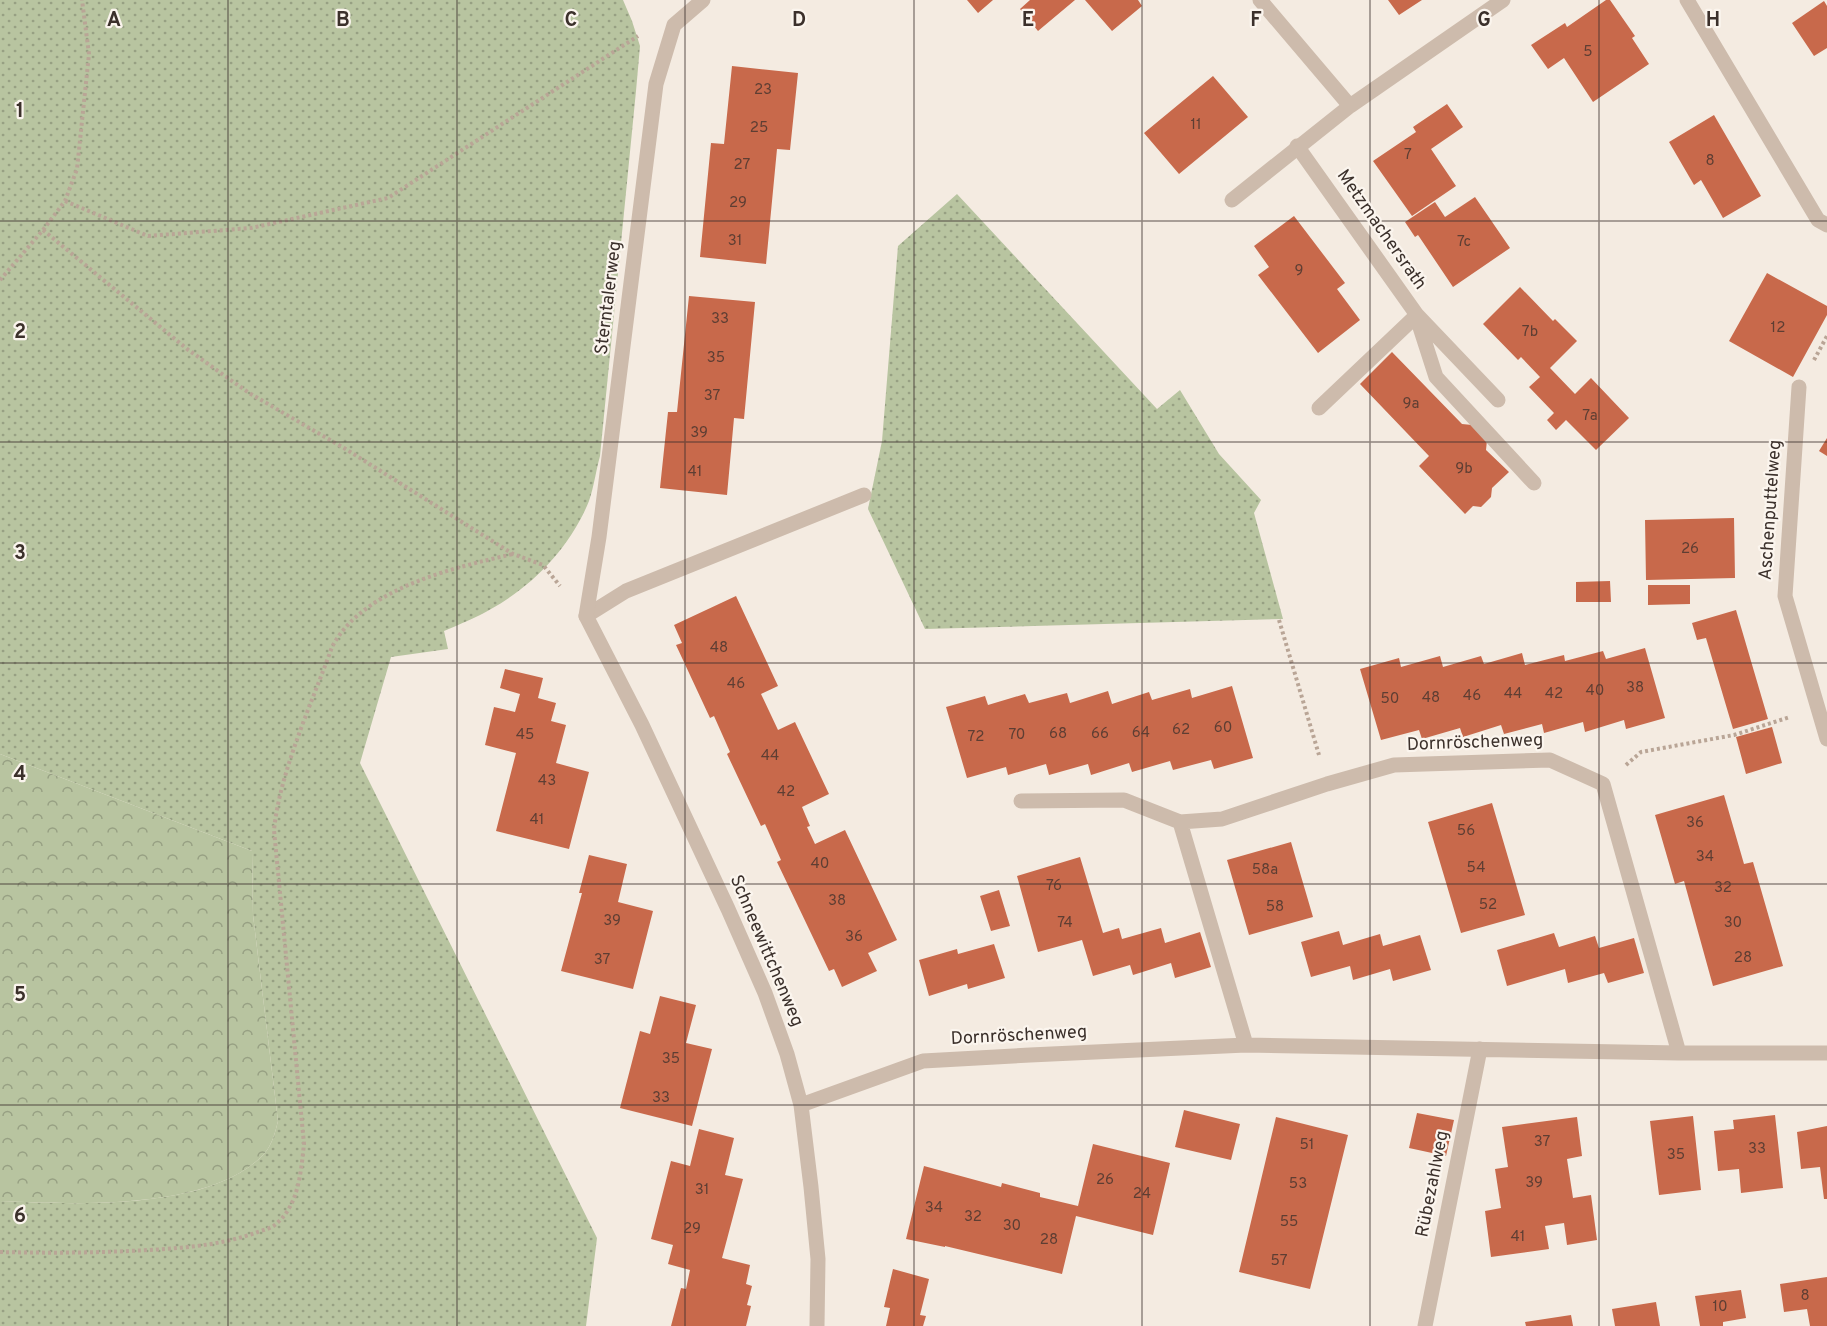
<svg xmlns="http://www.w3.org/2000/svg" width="1827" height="1326" viewBox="0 0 1827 1326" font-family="Overpass,sans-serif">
<defs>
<pattern id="grass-dots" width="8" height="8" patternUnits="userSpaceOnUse" patternTransform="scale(1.5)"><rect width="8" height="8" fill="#b8c4a0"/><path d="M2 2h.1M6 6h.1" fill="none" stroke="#97a083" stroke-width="1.8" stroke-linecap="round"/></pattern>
<pattern id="forest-crowns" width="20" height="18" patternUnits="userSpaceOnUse" patternTransform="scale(1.5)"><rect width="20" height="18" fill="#b8c4a0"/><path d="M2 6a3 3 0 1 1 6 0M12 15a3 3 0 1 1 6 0" fill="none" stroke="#97a083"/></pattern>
</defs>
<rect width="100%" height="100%" fill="#f4ebe1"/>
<path fill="url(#grass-dots)" d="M0,0H623L632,21L640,46L636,91L600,456C596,470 594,487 589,501C571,546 533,586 491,609C476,618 460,624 444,631L448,649L391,657L360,763L597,1238L586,1326H0V1201C72,1204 210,1212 264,1154C272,1145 275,1133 278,1121L253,915L252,851L0,754Z
M957,194L1157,409L1180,390L1219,454L1261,500L1254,513L1283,619L925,629L868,509L882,441L898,246Z"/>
<path fill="url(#forest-crowns)" d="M0,754L252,851L253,915L278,1121C275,1133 272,1145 264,1154C210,1212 73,1204 0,1201Z"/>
<path fill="#c8694b" d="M967,0H993L978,13Z
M1030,0H1075L1038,31L1020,9Z
M1085,0H1138L1142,6L1112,31Z
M1388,0H1422L1399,15Z
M1606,0H1610L1635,36L1632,38L1649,64L1593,102L1564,58L1548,69L1531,45L1565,23L1567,27Z
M1824,1L1827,6V48L1814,56L1792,23Z
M732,66L798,73L790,150L777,149L766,264L700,257L711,143L724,144Z
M1213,76L1248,117L1179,174L1144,133Z
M1447,104L1463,127L1431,149L1456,186L1412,216L1373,161L1416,132L1413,127Z
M1714,115L1761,196L1723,218L1701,180L1694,185L1669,142Z
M1475,197L1510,248L1453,287L1418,235L1415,237L1405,222L1435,202L1445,217Z
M1294,216L1345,283L1337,289L1360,320L1318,353L1258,275L1269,267L1254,246Z
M1767,273L1827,306V315L1793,377L1729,341Z
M1520,287L1553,321L1555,319L1577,341L1550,368L1575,394L1591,378L1629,418L1596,450L1566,420L1556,430L1547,420L1554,413L1529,387L1540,377L1521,357L1518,360L1483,324Z
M689,296L755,302L744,419L734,418L727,495L660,488L668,412H677Z
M1392,352L1462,424L1472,425L1487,440L1486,450L1509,472L1492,488L1491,497L1481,507L1473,506L1465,514L1419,466L1429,456L1360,384Z
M1827,438V456L1819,451Z
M1734,518L1735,578L1646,580L1645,520Z
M1610,581L1611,602H1576V582Z
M1648,585H1690V604L1648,605Z
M736,596L778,686L761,694L778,730L795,722L829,794L802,807L810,826L807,827L815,844L845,830L897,940L868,953L877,971L842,987L834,969L829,971L777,862L781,860L765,824L761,826L727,754L730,752L714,716L710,718L676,645L682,643L674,625Z
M1736,610L1768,719L1733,729L1706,638L1697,640L1692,623Z
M1645,648L1665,718L1626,729L1624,720L1585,732L1583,722L1544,733L1542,724L1504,734L1501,725L1463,737L1460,728L1422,739L1419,730L1381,740L1360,669L1399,658L1401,667L1440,656L1443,667L1481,656L1484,664L1522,653L1525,665L1564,655L1565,661L1603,651L1606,659Z
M505,669L543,678L538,698L556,703L551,721L566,725L556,763L589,772L569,849L496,831L516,753L485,745L494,707L515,712L520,694L500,688Z
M1232,686L1253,758L1214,769L1211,760L1173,770L1170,761L1132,772L1129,763L1091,775L1088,764L1049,775L1046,764L1008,775L1006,767L967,778L946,707L985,696L988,705L1025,694L1029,703L1067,693L1070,703L1108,691L1112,704L1149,692L1152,700L1190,689L1192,698Z
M1772,727L1782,763L1746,774L1736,737Z
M1724,795L1744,864L1753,862L1783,966L1713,986L1684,881L1675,884L1655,815Z
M1492,803L1525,915L1461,933L1428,822Z
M1291,842L1313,917L1249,935L1227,860Z
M589,855L627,864L618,902L653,911L633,989L561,971L582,893H579Z
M1080,857L1103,933L1119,928L1122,939L1161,928L1165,943L1200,932L1211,967L1175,978L1171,963L1133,975L1130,965L1093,976L1082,940L1038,952L1017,876Z
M999,890L1010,926L991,931L980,896Z
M1339,931L1343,945L1380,934L1383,946L1420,935L1431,970L1393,981L1390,969L1353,980L1350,966L1311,977L1301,942Z
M1554,933L1559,947L1595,936L1599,948L1634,938L1644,973L1608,983L1604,973L1568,983L1565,969L1507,986L1497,950Z
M994,944L1005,978L968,989L967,984L929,996L919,960L957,949L958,954Z
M660,996L696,1005L686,1043L712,1049L692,1126L620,1108L640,1031L650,1034Z
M1184,1110L1240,1124L1231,1160L1175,1147Z
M1417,1113L1454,1120L1446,1156L1409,1148Z
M1775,1115L1783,1188L1741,1193L1739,1169L1718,1171L1714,1131L1734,1129L1733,1120Z
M1693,1116L1701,1190L1659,1195L1650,1121Z
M1276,1117L1348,1135L1310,1289L1239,1272Z
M1577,1117L1582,1156L1567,1159L1573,1198L1591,1195L1597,1240L1567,1245L1564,1223L1545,1226L1549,1249L1491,1257L1485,1211L1501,1208L1495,1169L1508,1167L1502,1127Z
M1827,1126V1199H1824L1820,1167L1801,1169L1797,1132Z
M699,1129L734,1138L725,1175L743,1179L722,1258L750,1265L746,1284L752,1286L747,1305L751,1306L746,1326H671L681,1288L686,1289L690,1270L668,1264L673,1245L651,1239L671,1161L690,1166Z
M1093,1144L1170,1163L1153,1235L1076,1216L1062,1274L945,1246V1247L906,1239L924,1166L1001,1187L1002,1183L1040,1193V1197L1078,1206Z
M893,1269L929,1279L920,1315L926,1316L923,1326H886L890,1308L884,1307Z
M1827,1277V1326H1810L1807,1309L1784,1312L1780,1284Z
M1741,1290L1746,1318L1723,1322V1326H1700L1695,1296Z
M1656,1302L1660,1326H1615L1612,1309Z
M1571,1315L1573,1326H1526L1525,1322Z"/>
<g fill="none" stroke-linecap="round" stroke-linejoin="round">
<path stroke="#b9a596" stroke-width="4" stroke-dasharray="3 3" stroke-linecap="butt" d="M65,201L148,236L251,228L388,198L638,36
M43,230L187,349L249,393L344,448L513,554L543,565L560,586
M0,280L43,230L65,201L77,169L89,54L82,0
M1814,360L1827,336
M1279,620L1319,755
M1626,765L1641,752L1734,735L1790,717
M0,1252C43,1253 86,1253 129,1251C171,1249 215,1247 255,1233C262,1230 271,1229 276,1224C299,1205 301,1171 304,1144L274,830C280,771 312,703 332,647C363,588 453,568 513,554"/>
<path stroke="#cdbbac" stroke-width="15" d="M1297,146L1417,315L1498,400
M1417,318L1436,377L1534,483
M1319,408L1417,315
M586,616L626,591L864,495"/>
<path stroke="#cdbbac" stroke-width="15" d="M703,0L674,25L656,84L599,537L586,616L642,725L728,909L765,993L787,1054L801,1105L811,1187L818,1259L817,1326
M1260,0L1350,106
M1687,0L1818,220L1827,225
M1232,200L1350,106L1503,0
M1799,387L1785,596L1827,739
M1021,801L1124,800L1180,822L1222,819L1327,784L1394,765L1550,760L1603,784L1679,1053
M1180,822L1246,1045
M801,1105L923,1061L1030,1055L1246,1045L1679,1053H1827
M1425,1326L1480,1049"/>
</g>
<path fill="none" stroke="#3b302b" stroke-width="1.5" stroke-opacity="0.55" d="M228,0V1326M457,0V1326M685,0V1326M914,0V1326M1142,0V1326M1370,0V1326M1599,0V1326M0,221H1827M0,442H1827M0,663H1827M0,884H1827M0,1105H1827"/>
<g text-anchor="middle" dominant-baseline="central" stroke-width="4.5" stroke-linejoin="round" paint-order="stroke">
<g font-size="15" fill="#5e3e33">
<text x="1588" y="52">5</text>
<text x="763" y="90">23</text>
<text x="1196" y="125">11</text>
<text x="759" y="128">25</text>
<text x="1408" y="155">7</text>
<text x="1710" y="161">8</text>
<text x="742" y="165">27</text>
<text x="738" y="203">29</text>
<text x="735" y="241">31</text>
<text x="1464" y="242">7c</text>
<text x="1299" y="271">9</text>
<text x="720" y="319">33</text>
<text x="1778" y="328">12</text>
<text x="1530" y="332">7b</text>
<text x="716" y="358">35</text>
<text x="712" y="396">37</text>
<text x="1411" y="404">9a</text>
<text x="1590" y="416">7a</text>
<text x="699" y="433">39</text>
<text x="1464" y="469">9b</text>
<text x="695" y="472">41</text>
<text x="1690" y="549">26</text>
<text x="719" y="648">48</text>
<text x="736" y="684">46</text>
<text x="1635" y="688">38</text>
<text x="1595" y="691">40</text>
<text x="1513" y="694">44</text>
<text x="1554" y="694">42</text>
<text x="1472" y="696">46</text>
<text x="1431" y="698">48</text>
<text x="1390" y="699">50</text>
<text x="1223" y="728">60</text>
<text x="1181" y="730">62</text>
<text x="1141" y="733">64</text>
<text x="1058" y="734">68</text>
<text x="1100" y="734">66</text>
<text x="525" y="735">45</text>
<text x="1017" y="735">70</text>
<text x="976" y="737">72</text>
<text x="770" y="756">44</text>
<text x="547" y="781">43</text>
<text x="786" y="792">42</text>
<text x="537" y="820">41</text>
<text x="1695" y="823">36</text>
<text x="1466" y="831">56</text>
<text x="1705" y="857">34</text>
<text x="820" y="864">40</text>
<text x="1476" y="868">54</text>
<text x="1265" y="870">58a</text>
<text x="1054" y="886">76</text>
<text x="1723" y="888">32</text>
<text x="837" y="901">38</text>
<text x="1488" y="905">52</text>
<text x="1275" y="907">58</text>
<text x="612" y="921">39</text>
<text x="1065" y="923">74</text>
<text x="1733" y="923">30</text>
<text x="854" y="937">36</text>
<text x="1743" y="958">28</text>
<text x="602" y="960">37</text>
<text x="671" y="1059">35</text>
<text x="661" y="1098">33</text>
<text x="1542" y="1142">37</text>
<text x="1307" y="1145">51</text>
<text x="1757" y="1149">33</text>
<text x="1676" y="1155">35</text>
<text x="1105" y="1180">26</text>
<text x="1534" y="1183">39</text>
<text x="1298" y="1184">53</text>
<text x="702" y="1190">31</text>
<text x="1142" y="1194">24</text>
<text x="934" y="1208">34</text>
<text x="973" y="1217">32</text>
<text x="1289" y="1222">55</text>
<text x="1012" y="1226">30</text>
<text x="692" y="1229">29</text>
<text x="1518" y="1237">41</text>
<text x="1049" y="1240">28</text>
<text x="1279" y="1261">57</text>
<text x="1805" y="1296">8</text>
<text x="1720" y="1307">10</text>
</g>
<g font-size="18" fill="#3b302b" stroke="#fbf5ee">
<text transform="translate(1381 230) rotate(55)">Metzmachersrath</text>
<text transform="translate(609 298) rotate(-83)">Sterntalerweg</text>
<text transform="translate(1771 510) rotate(-86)">Aschenputtelweg</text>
<text transform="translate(1475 743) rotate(-2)">Dornröschenweg</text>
<text transform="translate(766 951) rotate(67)">Schneewittchenweg</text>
<text transform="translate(1019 1036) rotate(-3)">Dornröschenweg</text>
<text transform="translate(1433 1184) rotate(-79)">Rübezahlweg</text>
</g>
</g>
<g font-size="20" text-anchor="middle" font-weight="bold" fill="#3b302b" stroke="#fbf5ee" stroke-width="4.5" stroke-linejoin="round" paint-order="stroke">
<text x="114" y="26">A</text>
<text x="343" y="26">B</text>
<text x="571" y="26">C</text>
<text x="799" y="26">D</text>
<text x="1028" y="26">E</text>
<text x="1256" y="26">F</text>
<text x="1484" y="26">G</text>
<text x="1713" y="26">H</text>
<text x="20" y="117">1</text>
<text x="20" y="338">2</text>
<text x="20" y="559">3</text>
<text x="20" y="780">4</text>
<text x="20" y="1001">5</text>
<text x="20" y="1222">6</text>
</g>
</svg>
